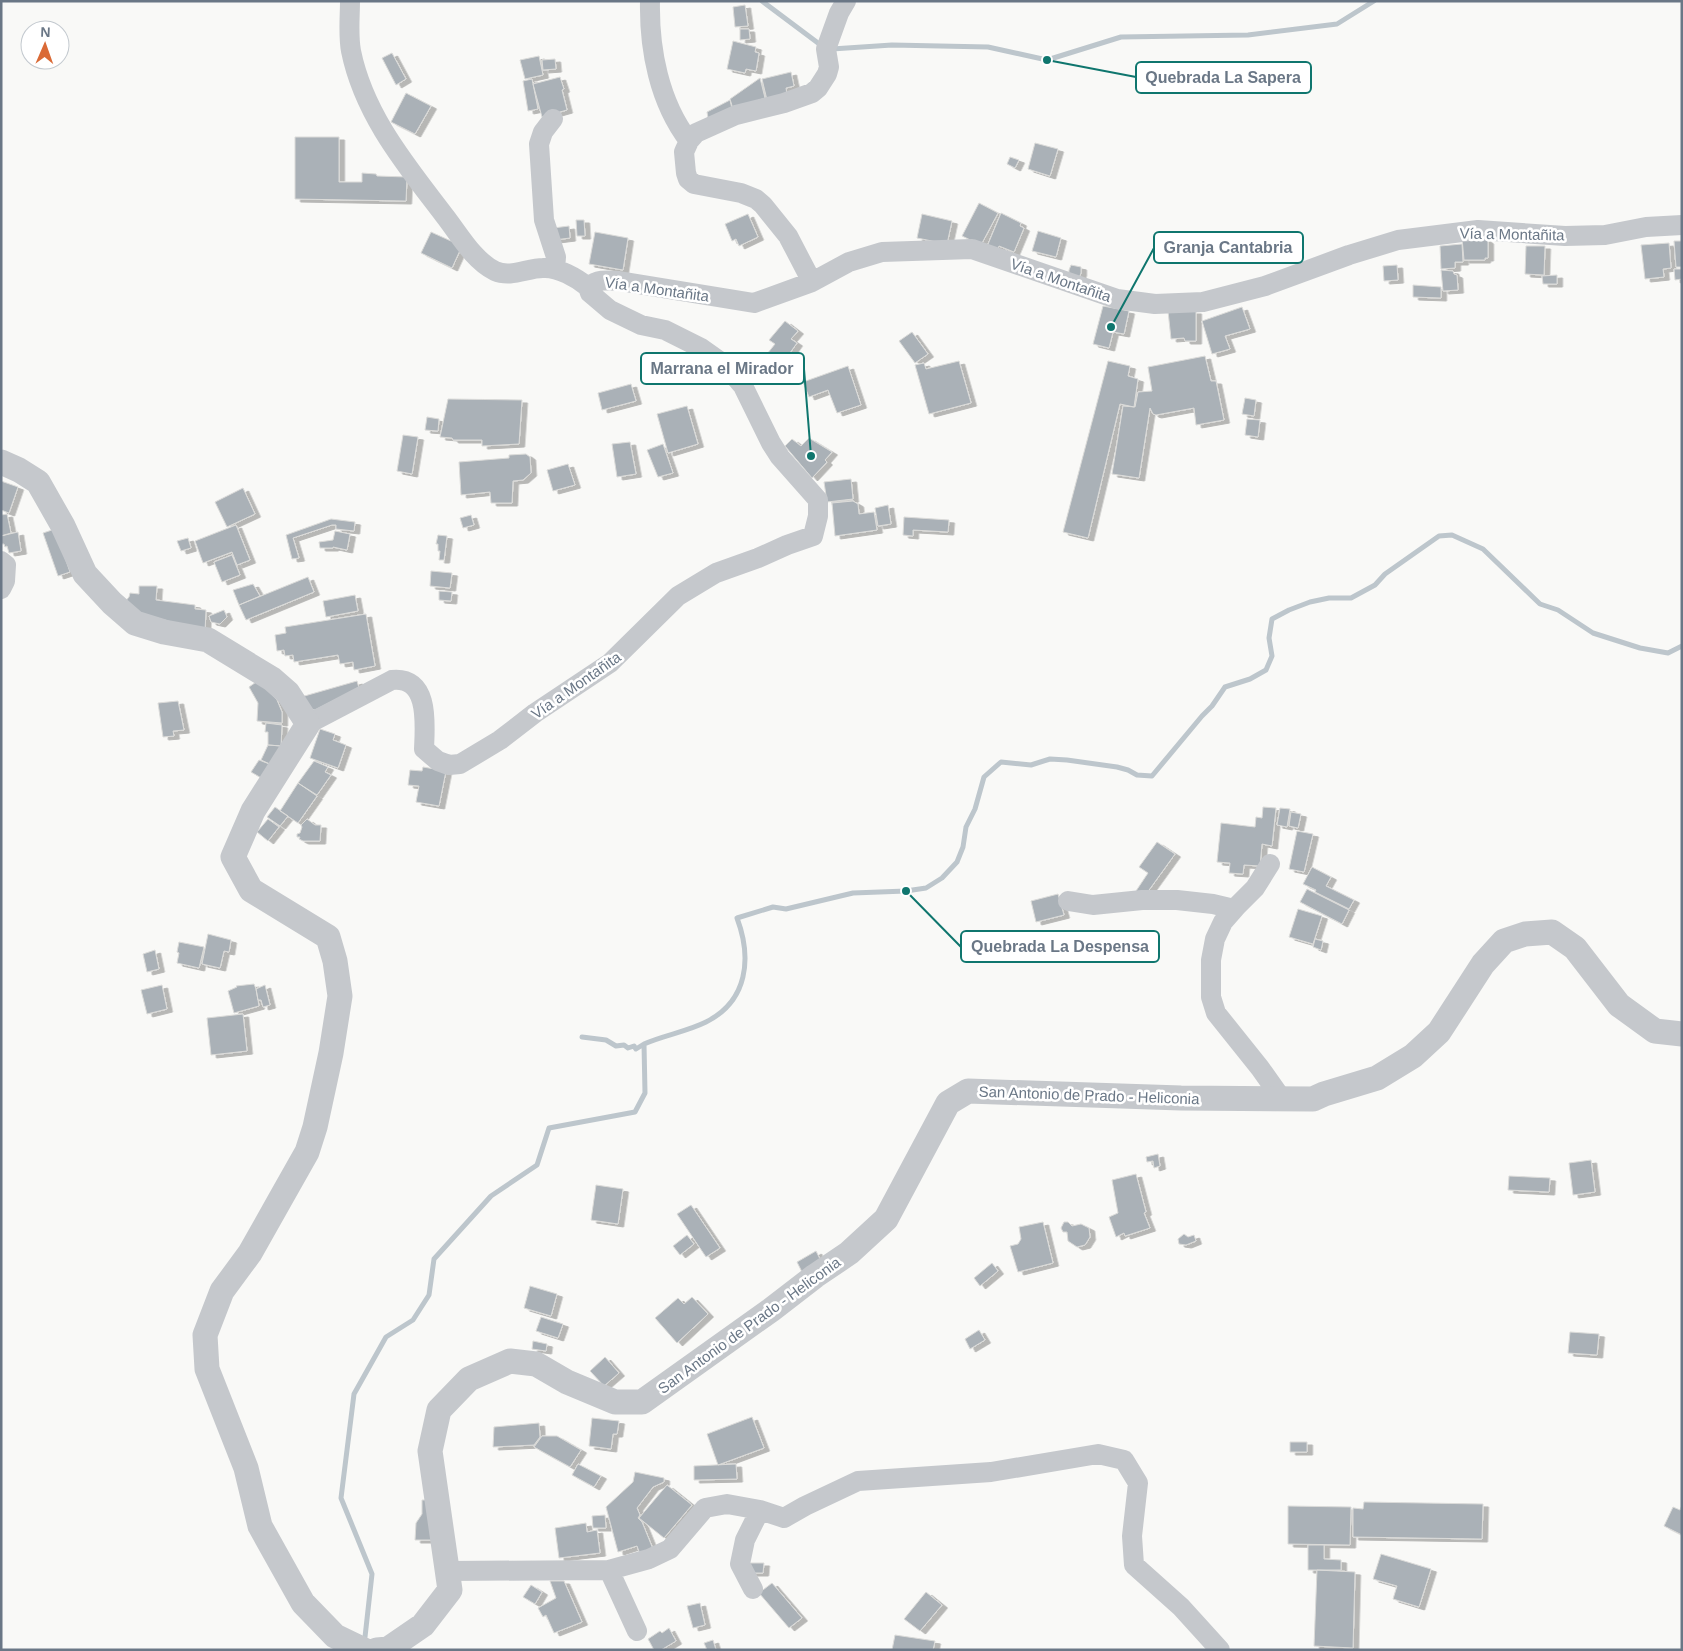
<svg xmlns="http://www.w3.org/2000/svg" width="1683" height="1651" viewBox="0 0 1683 1651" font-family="Arial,sans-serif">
<defs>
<filter id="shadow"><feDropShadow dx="5.5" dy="3" stdDeviation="0" flood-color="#0004"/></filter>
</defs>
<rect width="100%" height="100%" fill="#f9f9f7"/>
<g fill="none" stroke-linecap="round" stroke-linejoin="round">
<path stroke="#bdc6cc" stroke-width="5" d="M762,1L822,46
M832,49L892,45L988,47L1047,60L1121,37L1248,35L1337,24L1374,1
M582,1037L606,1040L616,1046L624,1045L628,1048L634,1046L636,1049L644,1044
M365,1637L372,1574L341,1498L354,1394L386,1337L413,1320L429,1295L434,1259L491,1196L537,1165L549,1128L635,1112L645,1093L644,1044C664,1035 686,1032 706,1022C748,1001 752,958 737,918L773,907L786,909L853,893L906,891L926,888L942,878L957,862L963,847L966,827L975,809L984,777L1001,762L1031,765L1050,759L1067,760L1117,767L1128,770L1137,775L1152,776L1202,716L1212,706L1225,687L1250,679L1266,670L1272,656L1269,638L1272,619L1289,610L1310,602L1329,598H1351L1375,585L1385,574L1439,536L1452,535L1483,549L1540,604L1558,610L1593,633L1640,648L1668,653L1682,646"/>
</g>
<path fill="#aab1b7" stroke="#dbdbd9" filter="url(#shadow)" d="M745,5L748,26L735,27L733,7Z
M740,29H749L750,39L740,40Z
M733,41L756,47L755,52L759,53L756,71L746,69L745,73L727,69Z
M392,53L406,79L396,85L382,58Z
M539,56L543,75L525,79L520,60Z
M555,59L556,69L543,70L542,60Z
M791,72L794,86L786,88L787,95L767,100L762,79Z
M560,77L564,89L562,90L567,110L542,117L533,84Z
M760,78L765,98L733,109L730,99Z
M532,79L538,109L528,111L523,81Z
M406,93L431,106L415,134L391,122Z
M730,100L732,109L708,118L707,112Z
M295,137H339V182H362V173L376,174L377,176L407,177L406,201L295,199Z
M1035,143L1058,149L1050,176L1028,169Z
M1010,157L1019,160L1015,168L1007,164Z
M979,203L998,213L981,245L962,236Z
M1001,213L1021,223L1020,226L1024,228L1014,252L999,246L996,254L986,249Z
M748,214L758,237L739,246L736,239L732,241L725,224Z
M922,214L952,221L947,244L917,238Z
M576,220H584L585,236H577Z
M569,226L570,238L554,240L553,228Z
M1038,231L1061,238L1056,257L1032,251Z
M431,232L462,246L452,268L421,253Z
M595,232L628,238L623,270L589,264Z
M1462,238H1484L1488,241V258H1485V260H1464Z
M1674,241H1682V267H1676Z
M1669,243L1671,268L1663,269L1664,277L1645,279L1641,245Z
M1462,244L1463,262H1455V268L1441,269L1440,246Z
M1526,246H1545L1544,275L1525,274Z
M1071,265L1081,267V273L1079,278L1069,276V270Z
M1397,265L1398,280L1384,281L1383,266Z
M1674,269H1682V279L1675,280Z
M1441,270L1453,271L1454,274L1457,275L1458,290L1443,291Z
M1557,275V284H1543L1542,276Z
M1413,285L1441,287V298L1413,297Z
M1103,306L1129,311L1124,334L1113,332L1109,348L1093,344Z
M1242,307L1250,329L1225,336L1230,349L1212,354L1202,321Z
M1168,311H1196V341H1185L1184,338L1171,339Z
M785,321L798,331L791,339L797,343L782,364L767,354L775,344L769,340Z
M912,332L928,354L915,363L899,341Z
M1205,356L1211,381H1216L1224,420L1196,425L1194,408L1156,415L1153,414L1150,408L1139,478L1112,474L1123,406L1135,407L1138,392L1152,391L1148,367Z
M959,361L971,403L929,414L915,365L924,363L926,369Z
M1108,361L1130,366L1128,376L1138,379L1134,407L1120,404L1088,538L1063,532Z
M848,366L861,405L837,413L828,390L809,397L803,382Z
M631,384L636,401L602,410L598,393Z
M1245,398L1256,400L1254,416L1242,414Z
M448,399L522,400L519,444L482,446V440H453L452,438L440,437Z
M687,406L698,444L668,453L657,414Z
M427,417L439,419L438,431L425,430Z
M1247,419L1260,420L1258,437L1245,435Z
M403,435L418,437L412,474L397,471Z
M809,438L832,452L825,460L827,462L812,478L785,446L792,439L801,446Z
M630,442L636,474L617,477L612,444Z
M663,444L673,473L658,477L647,450Z
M526,454L530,457L531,473L523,480L513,481L512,503H491L490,492L461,495L459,462L509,458V455Z
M568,464L575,485L553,491L547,470Z
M851,479L853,499L827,502L824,482Z
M1,481L18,487L9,513L1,510Z
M243,488L255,514L227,527L215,502Z
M853,501L858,504L859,514L874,512L877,530L835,536L832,503Z
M888,505L891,524L878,526L875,508Z
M7,514L11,533L1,536V515Z
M471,515L474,525L463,528L460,518Z
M904,517L949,520L948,532L913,530V536L903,535Z
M331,519L355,522L354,531L336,529V525H332L293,538L299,558L292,559L286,535Z
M236,525L250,560L237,565L232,552L203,563L195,541Z
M55,529L70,572L58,576L43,533Z
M335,531L350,534L347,550L333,547V548H320L319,542L333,540Z
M18,532L21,551L9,553L7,546L5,547L4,544H1V536Z
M438,535L447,536L444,560H439L440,551H438V544H436Z
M188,538L191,548L181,551L177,541Z
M232,555L240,575L222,582L214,562Z
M431,571L452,573L450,588L430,586Z
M308,577L314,592L246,620L239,605Z
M253,584L260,596L239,605L233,590Z
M139,586H157L156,600L195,605V609L206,610L205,631L135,612L124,603L129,597L130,593L139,594Z
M439,591L452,592L451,601L439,600Z
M355,595L358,611L326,617L323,601Z
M224,610L227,617L220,624L211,622L209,616Z
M366,614L375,666L354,670L353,662L340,664L338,655L294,662L293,655L285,656L284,650L277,651L275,635L286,633L285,627Z
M259,680L277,700L282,712V723L257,721L258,703L249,687Z
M357,681L359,688L315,710L310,709L301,697Z
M178,701L184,730L173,731L174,736L163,737L158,703Z
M266,723L282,725L281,746L268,745V732H265Z
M320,729L335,734L333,740L346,745L338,768L310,758Z
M268,745L282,746L272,765L261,760Z
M259,760L272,765L263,779L251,772Z
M314,761L328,767L325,772L331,775L317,795L298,783Z
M423,767L446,771L439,806L416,802L419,786L408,785L410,770L422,771Z
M298,783L317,796L298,823L280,811Z
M275,807L288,816L280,826L267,817Z
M1263,807L1276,808L1272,846L1262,844L1260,866L1244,865L1243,874L1229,873L1230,863L1217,862L1221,823L1255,827L1256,817L1262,818Z
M1280,808L1290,809L1287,827L1277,825Z
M1291,812L1301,814L1298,828L1289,826Z
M268,819L279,827L268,841L257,832Z
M307,819L315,825H321L320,841H303L299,839L300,837H297V834L300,833L302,827L301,825Z
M1297,831L1313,834L1304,872L1289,869Z
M1157,842L1175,854L1144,897L1136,891L1148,873L1139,867Z
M1312,867L1331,877L1326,886L1354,900L1349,909L1315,892L1316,890L1303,884Z
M1307,889L1349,910L1342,924L1300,902Z
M1058,894L1064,915L1036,922L1031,901Z
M1298,909L1322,916L1313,944L1289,937Z
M208,934L231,940L229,952L224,951L220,968L202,964Z
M1315,939L1323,941L1321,950L1313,947Z
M179,942L204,947L199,968L177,963L179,953L177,952Z
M155,950L159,969L147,972L143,954Z
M254,984L256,989L259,1006L234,1013L228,991L237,987L236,986Z
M162,985L167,1009L147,1014L141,990Z
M265,985L270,1005L263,1007L261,1000H258L256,989Z
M243,1014L247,1051L211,1055L207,1018Z
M1158,1154L1160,1166L1154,1168L1153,1161L1147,1162L1146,1157Z
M1591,1160L1595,1192L1573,1195L1569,1163Z
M1136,1174L1146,1212L1144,1213L1150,1228L1125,1236L1124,1233L1116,1237L1109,1217L1118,1213L1112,1180Z
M1509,1176L1550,1178L1549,1192L1508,1190Z
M596,1185L623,1189L618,1224L591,1220Z
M691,1205L720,1248L706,1257L677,1214Z
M1043,1222L1053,1263L1018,1272L1010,1246L1018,1244L1021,1239L1019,1227Z
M1064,1222H1068L1072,1226L1081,1224L1089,1228L1090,1237L1085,1245L1077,1247L1068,1241L1067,1232H1063L1061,1228Z
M1184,1234L1188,1237L1194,1235L1196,1241L1186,1245L1179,1244L1178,1239Z
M687,1235L694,1244L680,1255L673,1246Z
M816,1251L821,1261L802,1272L797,1262Z
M992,1263L998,1271L980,1286L974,1278Z
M530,1286L557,1294L551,1316L524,1308Z
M692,1297L708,1314L677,1343L655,1318L678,1298L684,1304Z
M541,1317L563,1324L558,1338L536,1331Z
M979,1330L985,1340L970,1349L965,1339Z
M1570,1332L1599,1334L1597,1355L1568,1353Z
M533,1341L547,1344L546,1351L532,1349Z
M605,1357L619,1373L604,1386L590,1371Z
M752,1417L764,1448L718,1465L707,1434Z
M592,1418L619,1421L617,1434H613L611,1449L589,1446Z
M539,1423L540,1437L534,1445L493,1447L494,1427Z
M542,1436H557L581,1450L570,1467L534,1447Z
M1290,1442H1307V1452H1290Z
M578,1464L601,1476L594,1487L572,1475Z
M736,1464L737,1479L694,1480V1466Z
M635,1472L664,1478V1482L653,1487L637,1508L640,1515L638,1518L642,1522L653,1549L640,1554L637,1546L618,1552L606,1507L633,1482Z
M667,1485L692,1505L664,1538L639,1518Z
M422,1500H433L435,1540H415L416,1523L422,1514Z
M1364,1502L1483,1504L1482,1539L1353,1537V1508L1363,1509Z
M1682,1505V1535L1664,1526L1673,1507L1680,1510Z
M1288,1506L1351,1507L1350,1545L1288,1544Z
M605,1515L606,1528H593L592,1516Z
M586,1523L587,1532L597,1530L600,1553L559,1558L555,1528Z
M1308,1545H1324V1559L1341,1560V1570H1308Z
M1381,1554L1431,1569L1419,1607L1393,1599L1397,1586L1373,1579Z
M750,1563H764L763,1573H750Z
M1317,1570L1355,1572L1353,1648L1314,1646Z
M550,1581H564L582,1622L554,1633L546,1615L543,1617L538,1608L556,1598Z
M772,1583L802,1618L789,1628L759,1593Z
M531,1585L542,1592L535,1604L523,1597Z
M926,1592L942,1605L920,1631L904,1619Z
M700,1603L705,1625L693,1628L687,1606Z
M669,1628L676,1641L661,1650H654L648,1639L660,1631L662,1633Z
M895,1635L935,1641L933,1650H892Z
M713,1640L716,1650H707L704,1643Z"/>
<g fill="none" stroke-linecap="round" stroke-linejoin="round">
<path stroke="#c5c8cc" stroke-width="20" d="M350,1C350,17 348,35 351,51C364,115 406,165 444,215C459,234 473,260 495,271C511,278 527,268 543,268C558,267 577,278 588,287
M650,1C649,49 659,102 689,141
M553,119L543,132L539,144L544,220L556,257L555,269
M812,282L788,236L763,205L756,199L741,193L694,184L688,179L686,173L684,152L689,141L696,133L736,115L784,103L812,93L818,88L827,74L829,67L826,49L839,13L846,1
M1,561L6,565L5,581L1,589
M308,724L392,680C430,676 425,725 424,749L438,761L449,765L460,764L500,740L535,713L610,663L678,596L716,573L758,558L787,545L813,536L818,516V500L780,457L771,443L743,386L725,365L701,348L665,330L641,325L610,310L590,293L588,287C598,279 606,280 619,281L754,303L812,282L849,262L882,252L972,249L1117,299L1155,304L1203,302L1265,286L1349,255L1398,240L1478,230L1565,236L1605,235L1646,227L1682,225
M1270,864L1255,888L1237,906L1223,922L1215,939L1211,960V997L1216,1013L1260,1068L1282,1099
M1068,901L1093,905L1142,900H1177L1213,904L1234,909
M609,1570L637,1631
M448,1571L609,1570L649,1559L670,1549L705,1508L727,1504L760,1510L784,1518L805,1506L858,1481L991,1472L1098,1454L1124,1460L1138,1483L1132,1536L1134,1565L1181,1607L1220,1650
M753,1589L740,1564L745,1540L760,1510"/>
<path stroke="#c5c8cc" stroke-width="25" d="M1,462L19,470L38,482L63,526L85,574L112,603L135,623L164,632L208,640L272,679L288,693L308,724L253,811L233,857L251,890L328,937L335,961L340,996L331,1053L315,1127L307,1152L281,1198L250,1253L222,1291L205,1335L207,1369L246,1468L260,1526L303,1603L335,1636L364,1650
M377,1650L388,1649L423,1625L450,1590L430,1451L439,1410L469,1379L510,1361L536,1364L567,1382L615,1402H642L771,1310L815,1276L849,1253L886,1219L948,1103L968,1091L1181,1098L1313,1099L1324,1094L1377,1078L1413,1056L1439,1032L1483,964L1504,941L1525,934L1552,932L1575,948L1619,1005L1655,1031L1682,1034"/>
</g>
<g text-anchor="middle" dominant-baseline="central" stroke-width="5" stroke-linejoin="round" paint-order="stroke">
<g font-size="15" fill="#6a7786" stroke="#fff">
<text transform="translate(1512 234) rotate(1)">Vía a Montañita</text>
<text transform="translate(1061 280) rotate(19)">Vía a Montañita</text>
<text transform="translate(657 289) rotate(8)">Vía a Montañita</text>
<text transform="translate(576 685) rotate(-35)">Vía a Montañita</text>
<text transform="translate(1089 1095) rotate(2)">San Antonio de Prado - Heliconia</text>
<text transform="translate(749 1325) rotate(-36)">San Antonio de Prado - Heliconia</text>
</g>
</g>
<path fill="none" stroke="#0f766e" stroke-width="2" d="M1047 60L1136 77M1111 327L1154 248M811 456L804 369M906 891L961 947"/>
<g fill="#0f766e" stroke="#fff" stroke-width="2">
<circle cx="1047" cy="60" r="5"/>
<circle cx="1111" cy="327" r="5"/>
<circle cx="811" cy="456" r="5"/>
<circle cx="906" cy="891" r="5"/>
</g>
<g fill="#fff" stroke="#0f766e" stroke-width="2">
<rect x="1136" y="62" width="175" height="31" rx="5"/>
<rect x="1154" y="232" width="149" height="31" rx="5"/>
<rect x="641" y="353" width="163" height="31" rx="5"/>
<rect x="961" y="931" width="198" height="31" rx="5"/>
</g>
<g font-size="16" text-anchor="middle" font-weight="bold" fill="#6a7786">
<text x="1223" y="83">Quebrada La Sapera</text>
<text x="1228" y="253">Granja Cantabria</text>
<text x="722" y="374">Marrana el Mirador</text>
<text x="1060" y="952">Quebrada La Despensa</text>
</g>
<rect width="1683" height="1651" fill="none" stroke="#6a7786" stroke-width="5"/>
<g transform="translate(45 45) rotate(2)"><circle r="24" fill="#ffffff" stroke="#c3c9cf"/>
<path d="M0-4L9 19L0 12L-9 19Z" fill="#da6a36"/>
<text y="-8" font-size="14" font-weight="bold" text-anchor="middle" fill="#6a7786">N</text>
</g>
</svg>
